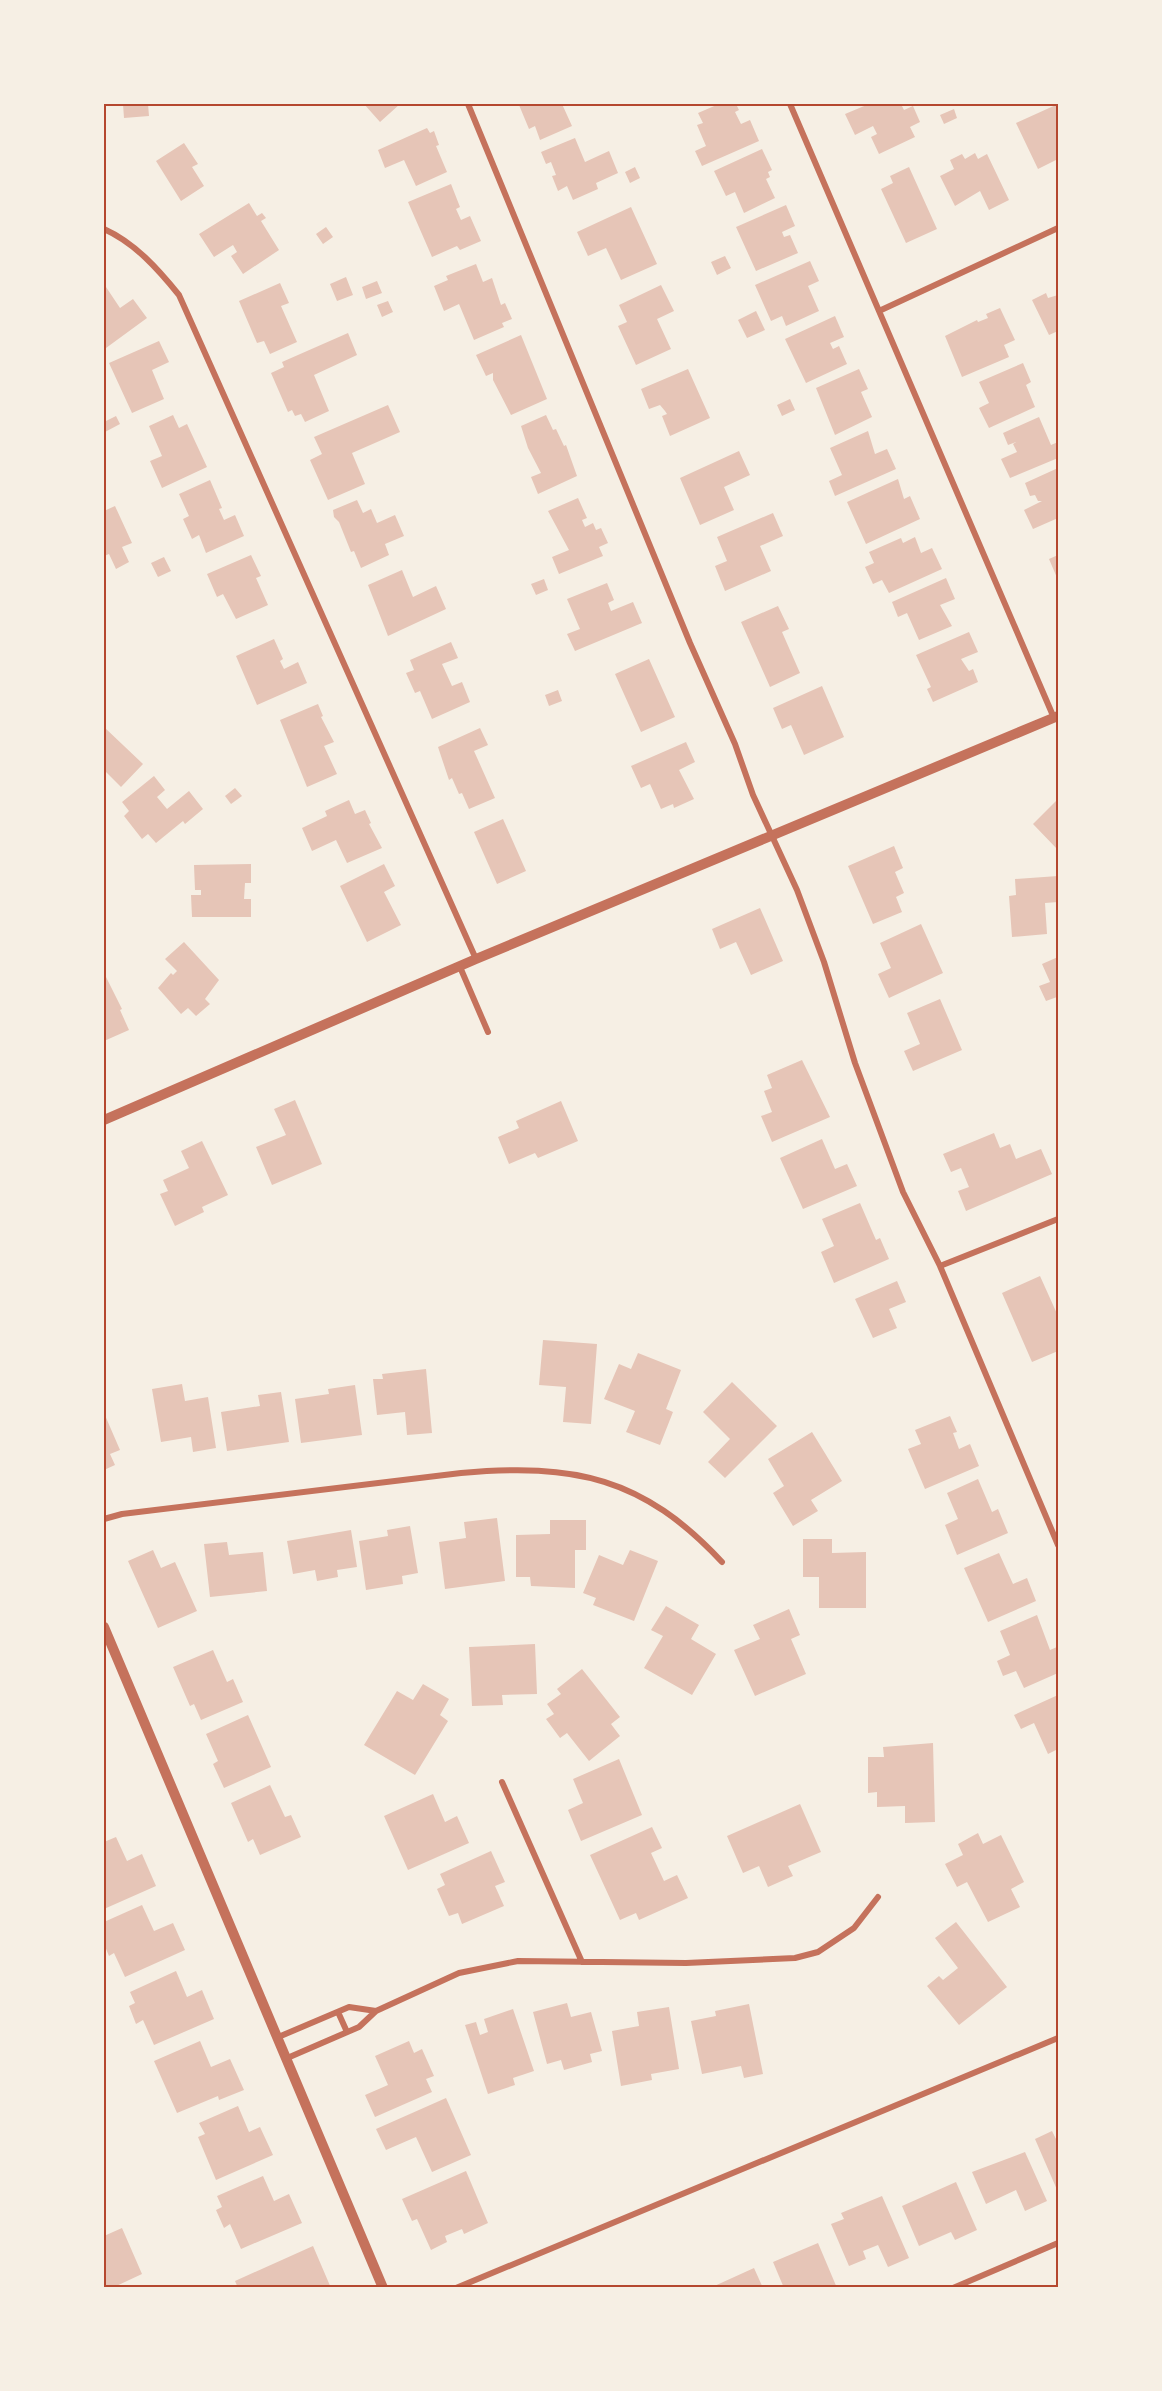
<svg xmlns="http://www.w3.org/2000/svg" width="1162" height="2391" viewBox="0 0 1162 2391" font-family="Mulish,sans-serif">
<rect width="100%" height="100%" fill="#f6efe4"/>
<path fill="#e6c5b7" d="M123,104H148L149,116L124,118Z
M364,104H400L380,122Z
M523,104H562L572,126L540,140L535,126L529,129L519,105Z
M719,104H736L739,110L735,112L741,124L750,120L759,141L702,166L695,151L706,146L697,125L703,123L698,113Z
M869,104H901L904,110L913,106L920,122L910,127L915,137L879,154L871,137L877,134L873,126L855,135L845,114Z
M1058,104V159L1038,169L1016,123Z
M954,109L957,118L944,124L940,115Z
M427,128L430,133L434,131L439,145L436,146L447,172L416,186L404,160L385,168L378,150Z
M575,138L585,162L609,151L618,173L596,183L598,189L573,200L567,186L558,191L552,176L556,175L551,162L546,164L541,152Z
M184,143L198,164L192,167L204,186L181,201L156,161Z
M762,149L772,170L768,172L770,177L766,179L775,198L744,213L735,192L726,196L714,171Z
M975,153L978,159L987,154L1009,200L989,210L980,191L955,206L940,176L954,169L950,160L962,154L965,159Z
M635,167L640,178L630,183L625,172Z
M909,167L937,229L906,243L881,189L893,183L890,176Z
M451,184L460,207L456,209L461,220L470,216L481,241L460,250L457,246L432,257L408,202Z
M249,203L257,216L262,213L266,218L261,221L279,250L243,274L231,256L237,252L233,245L214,257L199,234Z
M786,205L795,226L782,232L784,237L790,235L798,253L756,271L736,227Z
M631,207L657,264L621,280L606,248L588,256L577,232Z
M326,227L333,237L323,244L316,234Z
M725,256L731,268L717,275L711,262Z
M810,261L819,281L808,286L819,311L786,326L782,316L771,321L755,285Z
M476,264L483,282L492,278L501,305L505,303L512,319L502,323L504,327L474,340L459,304L444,311L434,286L448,280L446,276Z
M346,277L353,295L337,301L330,284Z
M377,281L382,293L366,299L362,287Z
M280,283L289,303L281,306L297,342L270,354L264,341L257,343L239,301Z
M104,284L120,308L133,299L147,318L106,348L104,346Z
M661,285L674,311L657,319L671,349L636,365L618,326L627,322L619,305Z
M1046,293L1048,298L1058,295V331L1049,335L1032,300Z
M388,301L393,312L382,317L377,305Z
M1000,308L1015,340L1004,345L1009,357L962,377L945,336L977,320L978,322L988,318L986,314Z
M756,311L765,330L747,338L738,320Z
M835,316L844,337L830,343L833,349L839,346L847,364L806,383L785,339Z
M348,333L357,355L314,375L329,411L305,422L301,414L295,416L292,410L288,412L271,373L284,367L282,362Z
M521,335L547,399L511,415L493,380V373L486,376L476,355Z
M159,341L169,362L152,370L164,399L132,413L109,363Z
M1023,363L1031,382L1026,385L1035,407L989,428L979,408L989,403L979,382Z
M688,369L710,418L670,436L662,416L667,414L665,411L660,405L649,409L641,389Z
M859,369L868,389L861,392L872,417L835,435L816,388Z
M790,399L795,410L782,416L777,405Z
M388,405L400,432L352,453L365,484L328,500L310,460L322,454L314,437Z
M173,415L179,428L187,424L207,467L162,488L150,461L162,456L149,426Z
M546,415L553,430L556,429L564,446L566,445L577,476L538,494L531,477L541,473L528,448L521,426Z
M116,416L120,424L105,432L104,422Z
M1039,417L1051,445L1058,442V458L1010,478L1001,459L1017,452L1013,444L1016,442L1008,445L1003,433Z
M868,431L875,454L887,449L896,469L835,496L829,481L842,475L830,448Z
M739,451L750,475L724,487L734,510L700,525L680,478Z
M1058,468V518L1033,529L1024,510L1042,501H1038L1035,495L1030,496L1025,483Z
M898,479L904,499L910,496L920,519L866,544L847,502Z
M210,480L222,508L219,509L224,520L235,515L244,536L206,553L199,535L192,539L183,519L189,516L179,494Z
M578,498L587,518L582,520L585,527L593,523L596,530L601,528L608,543L599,547L603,556L559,574L552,557L569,550L548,511Z
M357,500L363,513L371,509L377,523L395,515L404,536L385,544L389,555L361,568L354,551L351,552L339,522L334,517L333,510Z
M115,506L132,543L122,547L129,562L116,569L109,554L104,556V511Z
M773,513L783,536L760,546L771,571L725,591L715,566L727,561L717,537Z
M915,537L921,553L932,548L942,569L889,593L882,580L873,584L865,567L874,563L869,552L901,538L903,543Z
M251,555L261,576L256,578L268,605L236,619L223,594L217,597L207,574Z
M1058,555V580L1049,559Z
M164,557L171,571L158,577L151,563Z
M402,570L413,597L436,586L446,609L388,636L368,585Z
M946,578L955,599L940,605L952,626L919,640L907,613L898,617L892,602Z
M544,579L548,590L536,595L531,584Z
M607,583L614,600L608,603L611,611L633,602L642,623L575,651L567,634L580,629L567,599Z
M778,606L789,629L782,632L800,673L770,687L741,622Z
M969,632L978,652L961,659L969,671L973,669L978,682L933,702L927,689L931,687L916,655Z
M274,639L283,659L280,661L284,669L298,662L307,683L257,705L236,656Z
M451,642L458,658L442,664L452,686L462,682L470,702L432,719L420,691L415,693L406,673L414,670L410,660Z
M649,659L675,717L641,732L615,674Z
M822,686L844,737L804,755L791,725L782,729L773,708Z
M558,690L562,701L549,706L545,695Z
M318,704L323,716L321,717L334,742L324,746L337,774L307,787L280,720Z
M104,727L143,764L121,787L104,770Z
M480,728L488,745L474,751L495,798L469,809L462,793L459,794L452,778L449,780L438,747Z
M686,742L695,762L679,770L694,799L674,808L673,804L661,809L650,784L641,788L631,766Z
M154,776L165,790L157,797L167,809L189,791L203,809L185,824L183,821L156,843L148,834L142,839L124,816L129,811L122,802Z
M235,788L242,796L231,804L225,796Z
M1058,799V850L1033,824Z
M349,800L355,814L365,810L371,823L369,824L382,848L347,863L336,840L312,851L302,828L327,816L325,811Z
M503,819L526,871L497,884L474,832Z
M894,846L903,868L895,872L904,893L896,897L902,912L873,924L848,866Z
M251,864V883H245L244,899H251V917H192L191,895H201V890H195L194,865Z
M384,864L395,886L384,892L401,925L367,942L340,886Z
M1058,876V902L1045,903L1047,934L1012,937L1009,896L1016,895L1015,879Z
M760,908L783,961L751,975L736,942L720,949L712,929Z
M921,924L943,973L889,998L878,974L891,968L880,943Z
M184,942L219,980L205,999L210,1004L196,1016L188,1008L181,1014L158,988L171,973L173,975L177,971L165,959Z
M1058,957V1002L1057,997L1046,1001L1039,986L1050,982L1042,964Z
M105,975L122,1009L120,1010L129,1030L104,1041Z
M940,999L962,1050L913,1071L904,1051L920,1044L907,1013Z
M802,1060L830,1117L772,1142L761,1116L772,1112L764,1091L772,1088L767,1075Z
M295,1100L322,1164L272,1185L256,1147L286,1135L274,1109Z
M561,1101L578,1141L538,1158L535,1153L509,1164L498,1137L519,1128L516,1121Z
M994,1133L1000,1148L1010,1144L1016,1159L1041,1149L1052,1174L966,1211L958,1191L969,1187L961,1168L951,1172L943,1154Z
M822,1139L835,1169L847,1164L857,1186L803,1209L780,1158Z
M202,1141L228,1195L202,1207L204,1212L175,1226L160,1194L168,1191L163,1180L189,1168L181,1151Z
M860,1203L876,1240L880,1238L889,1259L834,1283L821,1252L834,1246L822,1219Z
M1040,1276L1058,1316V1351L1032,1362L1002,1293Z
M897,1281L906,1302L889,1309L897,1328L873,1338L855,1299Z
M543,1340L597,1344L591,1424L563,1422L566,1387L539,1385Z
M638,1353L681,1370L666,1409L673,1412L660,1445L626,1432L635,1411L604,1399L619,1364L631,1369Z
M426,1369L432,1433L407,1435L405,1412L377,1415L373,1379H383L382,1374Z
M732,1382L777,1426L725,1478L708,1462L730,1439L703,1412Z
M182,1384L185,1401L208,1397L216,1448L193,1452L191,1437L161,1442L152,1389Z
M355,1385L362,1435L301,1443L295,1399L329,1394L328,1389Z
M281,1392L289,1442L227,1451L221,1412L260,1406L258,1395Z
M104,1413L120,1450L110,1454L115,1465L104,1470Z
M950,1416L957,1432L953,1433L959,1449L970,1444L979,1466L925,1489L908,1449L921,1444L915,1430Z
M812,1432L842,1481L811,1500L818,1511L793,1526L773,1493L784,1486L768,1459Z
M978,1479L992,1512L998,1509L1008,1533L957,1555L945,1525L958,1519L947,1493Z
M497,1518L505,1581L445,1589L439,1542L466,1538L464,1522Z
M550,1520H586V1550H575V1588L531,1586L530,1577H516V1535L550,1534Z
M410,1526L418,1573L402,1576L403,1584L366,1590L359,1541L388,1536L387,1530Z
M351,1530L357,1567L337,1570L338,1577L317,1581L315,1570L293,1574L287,1541Z
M803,1539H832V1553L866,1552V1608H819V1577H803Z
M227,1542L229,1555L263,1552L267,1591L210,1597L204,1544Z
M153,1550L161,1568L175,1562L197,1611L158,1628L128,1561Z
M630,1550L658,1561L634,1621L593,1605L596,1598L583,1593L599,1555L623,1565Z
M999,1553L1013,1584L1027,1578L1036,1601L988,1622L964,1568Z
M666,1606L699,1625L691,1639L716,1654L692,1695L644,1668L663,1636L651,1630Z
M789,1609L800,1635L791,1639L806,1674L755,1696L734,1650L760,1639L753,1625Z
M1037,1615L1050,1650L1057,1647L1058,1650V1673L1024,1688L1016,1671L1003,1676L997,1661L1010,1655L1000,1631Z
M535,1644L537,1694L502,1695L503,1705L472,1706L469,1647Z
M213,1650L227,1682L233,1679L243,1702L201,1720L194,1704L190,1706L173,1667Z
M582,1669L620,1717L611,1724L620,1736L589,1761L567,1733L560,1738L546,1719L554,1714L547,1704L561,1694L557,1689Z
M423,1684L449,1699L440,1715L448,1721L415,1775L364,1745L397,1691L413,1700Z
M1058,1695V1749L1048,1754L1034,1723L1021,1729L1014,1715Z
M248,1715L271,1767L224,1788L213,1764L218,1761L206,1734Z
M933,1743L935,1822L905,1823V1806L877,1807V1792L868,1793V1757H884L883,1747Z
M619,1759L642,1815L581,1841L568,1810L583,1803L573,1779Z
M270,1785L285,1817L291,1815L301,1837L260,1855L253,1839L248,1842L231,1803Z
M433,1794L445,1822L457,1816L469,1843L408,1870L384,1816Z
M800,1804L821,1852L788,1866L793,1876L768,1887L759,1866L743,1873L727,1836Z
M652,1827L662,1848L651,1853L664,1881L677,1875L688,1898L639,1920L636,1913L620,1920L590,1855Z
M978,1833L983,1844L1001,1835L1024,1882L1011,1889L1020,1907L988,1922L967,1882L957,1887L945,1864L963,1855L958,1844Z
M116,1837L127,1861L142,1854L156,1886L104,1909V1842Z
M491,1851L505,1882L495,1886L504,1906L462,1924L458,1913L449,1916L437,1889L445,1885L440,1874Z
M142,1905L154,1931L173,1923L185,1950L125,1977L114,1953L109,1956L104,1944V1922Z
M956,1922L1007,1987L959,2025L927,1986L939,1976L943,1980L958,1968L935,1938Z
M176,1971L187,1997L202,1990L214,2019L154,2045L143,2020L136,2024L129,2006L135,2003L130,1992Z
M567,2003L571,2017L591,2012L602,2051L590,2054L592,2062L564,2070L561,2060L547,2064L533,2012Z
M749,2004L763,2074L744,2078L741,2066L702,2074L691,2021L716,2016L715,2011Z
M669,2007L679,2069L651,2074L652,2080L621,2086L612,2031L639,2026L637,2012Z
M513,2009L534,2071L513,2078L515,2085L488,2094L465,2025L476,2022L480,2035L488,2032L484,2019Z
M200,2041L211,2067L230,2059L244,2090L219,2100L218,2096L177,2113L154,2061Z
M409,2041L414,2053L422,2049L434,2076L426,2079L432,2092L375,2117L365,2095L388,2085L375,2056Z
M446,2098L471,2155L432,2172L416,2137L386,2150L376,2129Z
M238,2106L249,2132L260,2127L273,2155L216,2180L198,2137L205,2134L199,2123Z
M1052,2131L1058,2143V2192L1035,2139Z
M1025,2152L1047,2201L1025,2211L1016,2190L986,2204L972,2172Z
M466,2171L488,2223L464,2234L462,2229L445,2236L447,2242L431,2250L417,2219L412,2221L402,2199Z
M263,2176L274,2201L289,2194L302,2223L241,2249L230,2224L224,2228L216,2210L222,2207L217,2196Z
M956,2182L977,2230L955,2240L951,2232L919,2246L902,2206Z
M882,2196L909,2258L888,2267L878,2245L863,2251L866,2259L849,2266L831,2224L844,2219L841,2213Z
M122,2228L142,2274L112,2288H104V2236Z
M818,2243L837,2288H784L773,2262Z
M313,2246L331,2288H238L235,2281Z
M754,2268L763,2288H710Z"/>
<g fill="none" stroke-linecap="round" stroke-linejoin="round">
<path stroke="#c5725c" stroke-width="6" d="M468,104L690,643L735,744L753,795L797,890L824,962L855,1063L903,1192L940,1266L1058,1545
M790,104L1054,718
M104,229C135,243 158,269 179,295L476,959
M879,311L1058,228
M460,967L488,1032
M940,1266L1058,1219
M104,1519L122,1514L461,1473C574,1463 643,1477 722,1562
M502,1782L582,1962
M338,2012L347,2032
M276,2038L349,2007L376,2011
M285,2059L359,2027L376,2011L459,1973L518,1961L686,1963L795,1958L818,1952L854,1928L878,1897
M456,2288L1058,2038
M953,2288L1058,2243"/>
<path stroke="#c5725c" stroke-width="10" d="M104,1120L476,959L1058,716
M104,1627L383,2288"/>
</g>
<rect width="1162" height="2391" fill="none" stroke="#f6efe4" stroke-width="210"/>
<rect x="105" y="105" width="952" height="2181" fill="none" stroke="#b5482f" stroke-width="2"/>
</svg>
